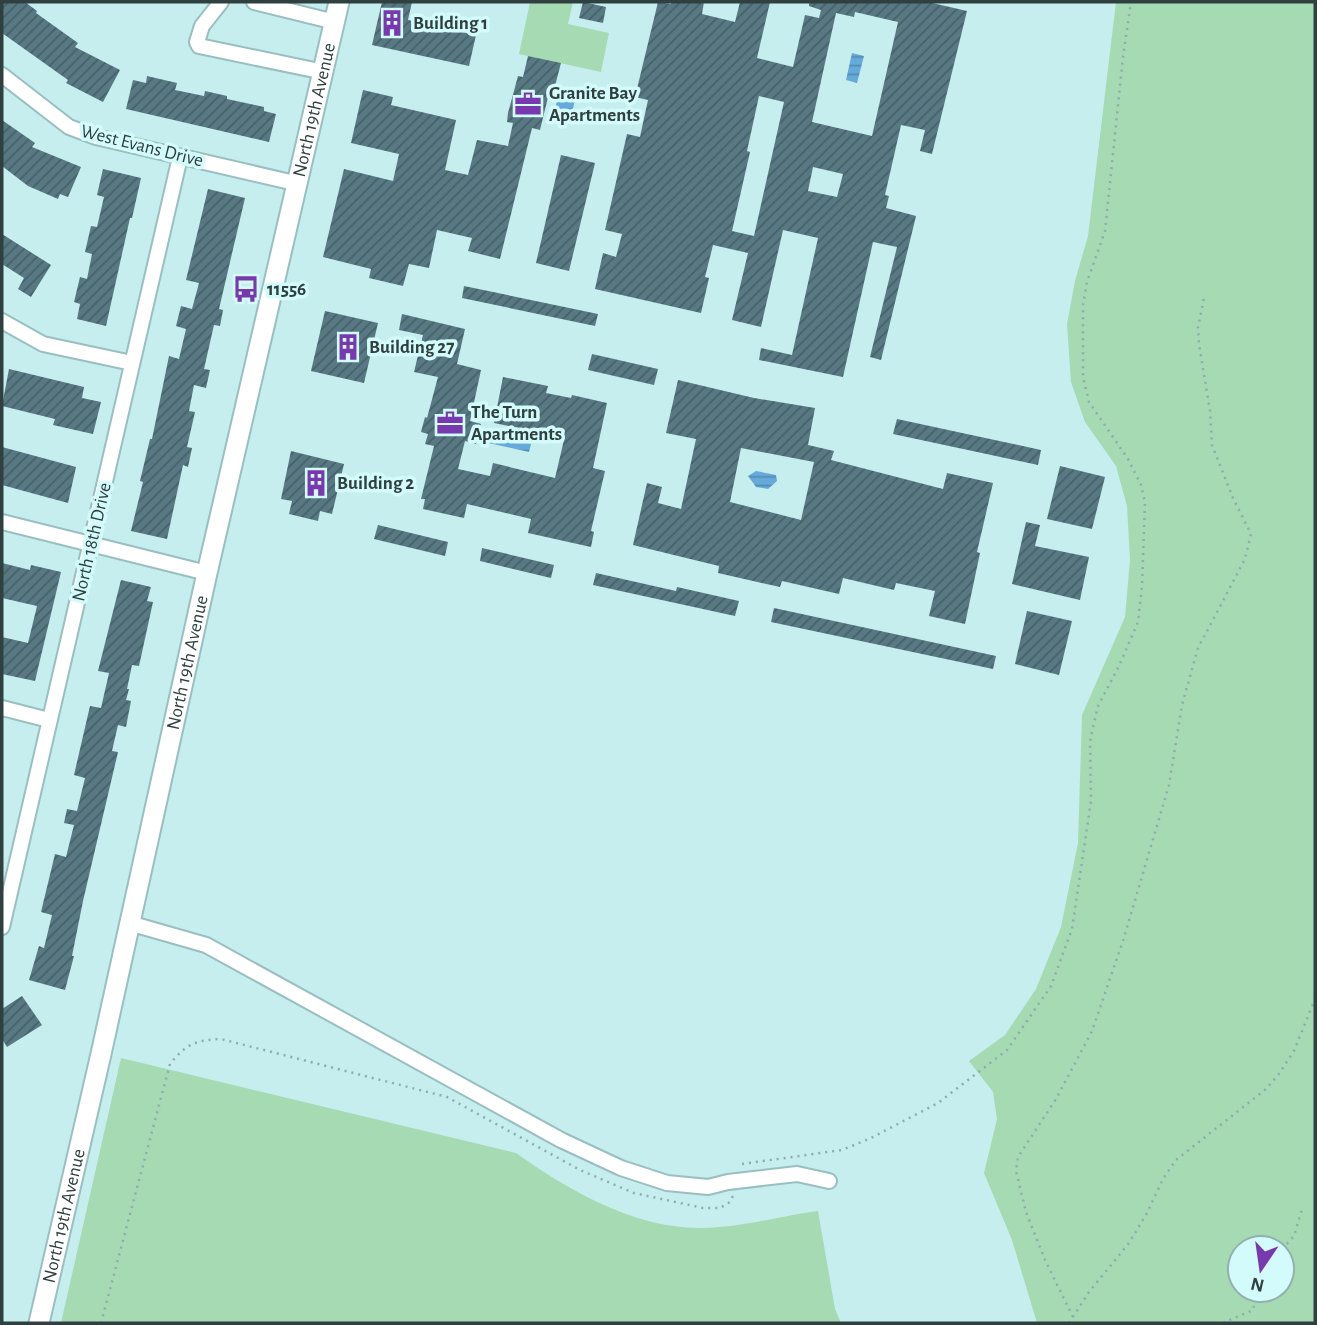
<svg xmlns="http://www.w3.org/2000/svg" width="1317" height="1325" viewBox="0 0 1317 1325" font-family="'Alegreya Sans',sans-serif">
<defs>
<pattern id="water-rules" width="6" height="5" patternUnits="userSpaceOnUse" patternTransform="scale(1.75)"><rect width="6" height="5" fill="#66aada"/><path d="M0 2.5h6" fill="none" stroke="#548cb2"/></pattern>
<pattern id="building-hatch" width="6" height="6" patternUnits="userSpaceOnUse" patternTransform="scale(1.75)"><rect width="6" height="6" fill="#587983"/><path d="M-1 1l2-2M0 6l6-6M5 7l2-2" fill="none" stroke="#466067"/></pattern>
</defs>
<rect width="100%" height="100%" fill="#c6eeee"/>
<path fill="#a5dab3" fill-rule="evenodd" d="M530,2H573L568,24L609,33L601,72L519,54Z
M1116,2H1315V1323H1037L1012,1240L984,1173L997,1119L993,1092L969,1061L1005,1035L1036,989L1061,927L1078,843L1082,715L1125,617L1130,560L1127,506L1116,466L1085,422L1071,382L1067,324L1075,281L1088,236ZM1240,1248H1282V1290H1240Z
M121,1058L516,1153C568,1190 635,1229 702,1228C740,1228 780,1216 818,1211L835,1309L841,1323H61Z"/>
<path fill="url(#water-rules)" d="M852,53L864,56L857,83L846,80Z
M560,87L577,91L570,122L553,119Z
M486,434L531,444L529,452L484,442Z
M756,471L776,475L777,481L768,489L756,487L748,476Z"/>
<path fill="url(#building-hatch)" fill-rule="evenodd" d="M2,2H25L37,11L36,13L78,43L75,47L120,70L103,102L66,83L68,80L2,33Z
M382,2H412L408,20L476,35L469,66L372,45Z
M583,2L606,7L603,23L579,18Z
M658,2L671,4V2H704L702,14L735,22L740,2H770L757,58L793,67L805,15L819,18L821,10L809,6V2H928L967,11L932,154L920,151L925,130L901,125L885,195L889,196L886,208L916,216L881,360L870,357L897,247L873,242L843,377L759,360L761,348L792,355L818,238L783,230L761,327L732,320L748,253L713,245L705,277L709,278L701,313L595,289L603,253L616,257L622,234L605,230L627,134L640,137L648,100L635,97ZM855,12L898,22L872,136L812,122L836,13L854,17ZM759,96L784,102L754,236L732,231L750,152L747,151ZM813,167L843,174L837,197L808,191Z
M528,56L561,63L555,86L551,85L540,130L532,128L500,259L468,251L472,238L437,230L429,268L409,264L403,286L369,278L371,269L323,257L344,169L393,181L399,154L351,143L363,90L393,97L391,105L456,120L445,170L468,175L477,140L508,146L513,123L507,122L508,113L518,76L523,77Z
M147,76L177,83L175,90L204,96L205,91L227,96V99L264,107V111L276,114L269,142L126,109L133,80L146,83Z
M2,120L35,143L32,147L81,167L68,197L60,194L58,199L28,186L2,166Z
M561,155L595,163L569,271L536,263Z
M103,169L141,178L132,218H130L106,326L77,319L80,304L74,302L80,277L87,279L92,254L85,252L91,226L97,227L104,197L97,195Z
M208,189L245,198L219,309L223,310L220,326L214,325L204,369L210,370L206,388L194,385L189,411L195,412L187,447L192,448L188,467L183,465L167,539L131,531L143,482L140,481L150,439H152L169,356L179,359L186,329L176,326L181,306L192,309L199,283L186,280Z
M2,234L51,265L31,297L18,289L24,278L2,264Z
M464,286L598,314L595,326L462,298Z
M325,311L378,323L364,383L311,371Z
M402,314L465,329L457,364L481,370L470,421L481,424L476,444L465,441L458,469L490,476L493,463L555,478L564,440L553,437V435L494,423L503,377L548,386L546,393L571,398L572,395L607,403L593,468L605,471L591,531L594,532L591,547L528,533L531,519L467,504L464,518L423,509L425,499H421L434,446L425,444L428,434L421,432L425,417L427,418L438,377L414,372L423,335L399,330Z
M592,354L658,369L654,385L588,370Z
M9,369L84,387L82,398L101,402L93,434L53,425L55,419L2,406Z
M678,380L754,398L815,408L808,445L834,451L831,460L943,489L947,473L993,483L977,552L980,553L965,624L929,616L935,591L896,583L894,590L843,578L839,594L782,581L780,587L718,573L719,566L633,545L647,483L662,487L658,503L681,509L696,439L666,433ZM741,448L814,462L801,520L730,502Z
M897,419L1041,450L1038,465L893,434Z
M2,447L76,467L68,503L2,485Z
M291,451L344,464L332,514L320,511L318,521L289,514L292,501L281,499Z
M1060,466L1105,477L1092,529L1047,519Z
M1026,522L1040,525L1035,546L1089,557L1080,600L1012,584Z
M378,525L448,542L445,556L374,539Z
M482,548L554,565L551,578L480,561Z
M2,563L30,570L31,565L61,572L35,681L2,674V637L28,643L37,606L2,598Z
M596,573L676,591L677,587L739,601L735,616L593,585Z
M121,580L151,587L147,601L153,602L139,666L132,665L127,689H129L126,700L131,701L126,727L118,725L112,751L118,752L83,901L72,956H74L65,990L29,980L39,946L44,948L52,915L41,912L55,854L66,857L74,825L64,823L67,809L77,811L85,778L74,775L90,706L101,708L109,673L98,671Z
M774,608L996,656L993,669L771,622Z
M1027,611L1072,621L1059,675L1015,664Z
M22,996L42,1025L7,1047L2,1039V1009Z"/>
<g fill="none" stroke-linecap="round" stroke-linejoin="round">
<defs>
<path id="minor" d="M221,2L202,26L197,42L199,46L324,72
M254,2L335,22
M2,75L69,127L96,137L299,184
M2,321L43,344L132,363
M2,522L207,573
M2,708L49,720
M129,923L206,945L561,1140L621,1168L667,1183L708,1187L728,1182L797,1174L829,1181
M2,927L180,157"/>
<g id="major">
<path id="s1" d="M39,1323L101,1054L207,573L339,2"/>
</g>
</defs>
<use href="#minor" stroke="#99bfc0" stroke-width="18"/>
<use href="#major" stroke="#99bfc0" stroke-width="23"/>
<path stroke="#8dacac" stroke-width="2.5" stroke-dasharray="2 5" stroke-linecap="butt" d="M742,1164L842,1150L871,1138L938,1103L1007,1050L1051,986L1072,929L1091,801L1090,742L1093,727L1098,706L1119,666L1138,622L1142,586L1145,502L1141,485L1128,459L1089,402L1083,377V305L1087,282L1105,231L1123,57L1131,2
M1282,1249L1294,1236L1303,1206
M1073,1317L1045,1260L1026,1212L1016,1171L1018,1157L1056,1099L1092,1031L1123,941L1169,785L1182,705L1198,648L1245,559L1251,534L1233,498L1212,445L1210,411L1199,344L1198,327L1204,298
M101,1323L170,1064C186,1044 196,1040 221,1039L447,1097L580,1170L634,1193L703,1208H720L730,1202L733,1196
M1069,1323L1089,1292L1129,1243L1147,1213L1163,1179L1176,1160L1266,1089L1278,1075L1294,1051L1315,999
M1223,1323L1253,1310L1257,1290"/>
<use href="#minor" stroke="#fff" stroke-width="14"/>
<use href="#major" stroke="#fff" stroke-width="19"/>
</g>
<defs>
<symbol id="building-bare" viewBox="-9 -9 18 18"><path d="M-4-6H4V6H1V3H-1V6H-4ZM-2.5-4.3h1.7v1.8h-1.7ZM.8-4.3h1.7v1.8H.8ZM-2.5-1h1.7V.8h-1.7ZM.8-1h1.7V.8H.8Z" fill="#7939ae" stroke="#d4fbfb" stroke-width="2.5" paint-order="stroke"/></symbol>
<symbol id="office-bare" viewBox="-9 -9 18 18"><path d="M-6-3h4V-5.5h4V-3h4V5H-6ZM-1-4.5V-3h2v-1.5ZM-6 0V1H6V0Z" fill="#7939ae" stroke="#d4fbfb" stroke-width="2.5" paint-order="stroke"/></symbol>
<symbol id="bus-bare" viewBox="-9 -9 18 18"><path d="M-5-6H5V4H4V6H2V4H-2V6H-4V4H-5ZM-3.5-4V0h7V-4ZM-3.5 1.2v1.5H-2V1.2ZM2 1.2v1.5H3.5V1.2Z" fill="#7939ae" stroke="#d4fbfb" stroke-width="2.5" paint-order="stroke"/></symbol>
</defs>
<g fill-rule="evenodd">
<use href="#building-bare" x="373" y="4" width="38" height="38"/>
<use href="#office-bare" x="509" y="85" width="38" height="38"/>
<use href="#bus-bare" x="227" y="270" width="38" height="38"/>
<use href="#building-bare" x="329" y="328" width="38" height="38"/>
<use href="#office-bare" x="431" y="404" width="38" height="38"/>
<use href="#building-bare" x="297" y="464" width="38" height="38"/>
</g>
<g text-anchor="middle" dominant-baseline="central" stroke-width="7" stroke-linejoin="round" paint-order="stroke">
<g font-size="19" font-weight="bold" fill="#304040" stroke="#d4fbfb" text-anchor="start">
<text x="413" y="23">Building 1</text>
<text x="549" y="93">Granite Bay<tspan x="549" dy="22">Apartments</tspan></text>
<text x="267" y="289">11556</text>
<text x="369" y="347">Building 27</text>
<text x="471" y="412">The Turn<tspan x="471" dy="22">Apartments</tspan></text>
<text x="337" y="483">Building 2</text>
</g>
<g font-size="19" fill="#304040" stroke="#d4fbfb">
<text stroke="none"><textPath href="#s1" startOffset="1244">North 19th Avenue</textPath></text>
<text transform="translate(142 146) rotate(14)">West Evans Drive</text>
<text transform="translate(92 542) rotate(-77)">North 18th Drive</text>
<text stroke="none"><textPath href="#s1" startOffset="677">North 19th Avenue</textPath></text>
<text stroke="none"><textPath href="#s1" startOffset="110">North 19th Avenue</textPath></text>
</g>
</g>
<rect width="1317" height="1325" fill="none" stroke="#304040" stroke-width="7"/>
<g transform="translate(1261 1269) rotate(193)"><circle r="33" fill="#d4fbfb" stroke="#92b0b0" stroke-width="2"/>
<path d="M0-5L12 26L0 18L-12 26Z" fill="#7939ae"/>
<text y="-10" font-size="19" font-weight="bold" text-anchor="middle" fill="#304040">N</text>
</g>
</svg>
